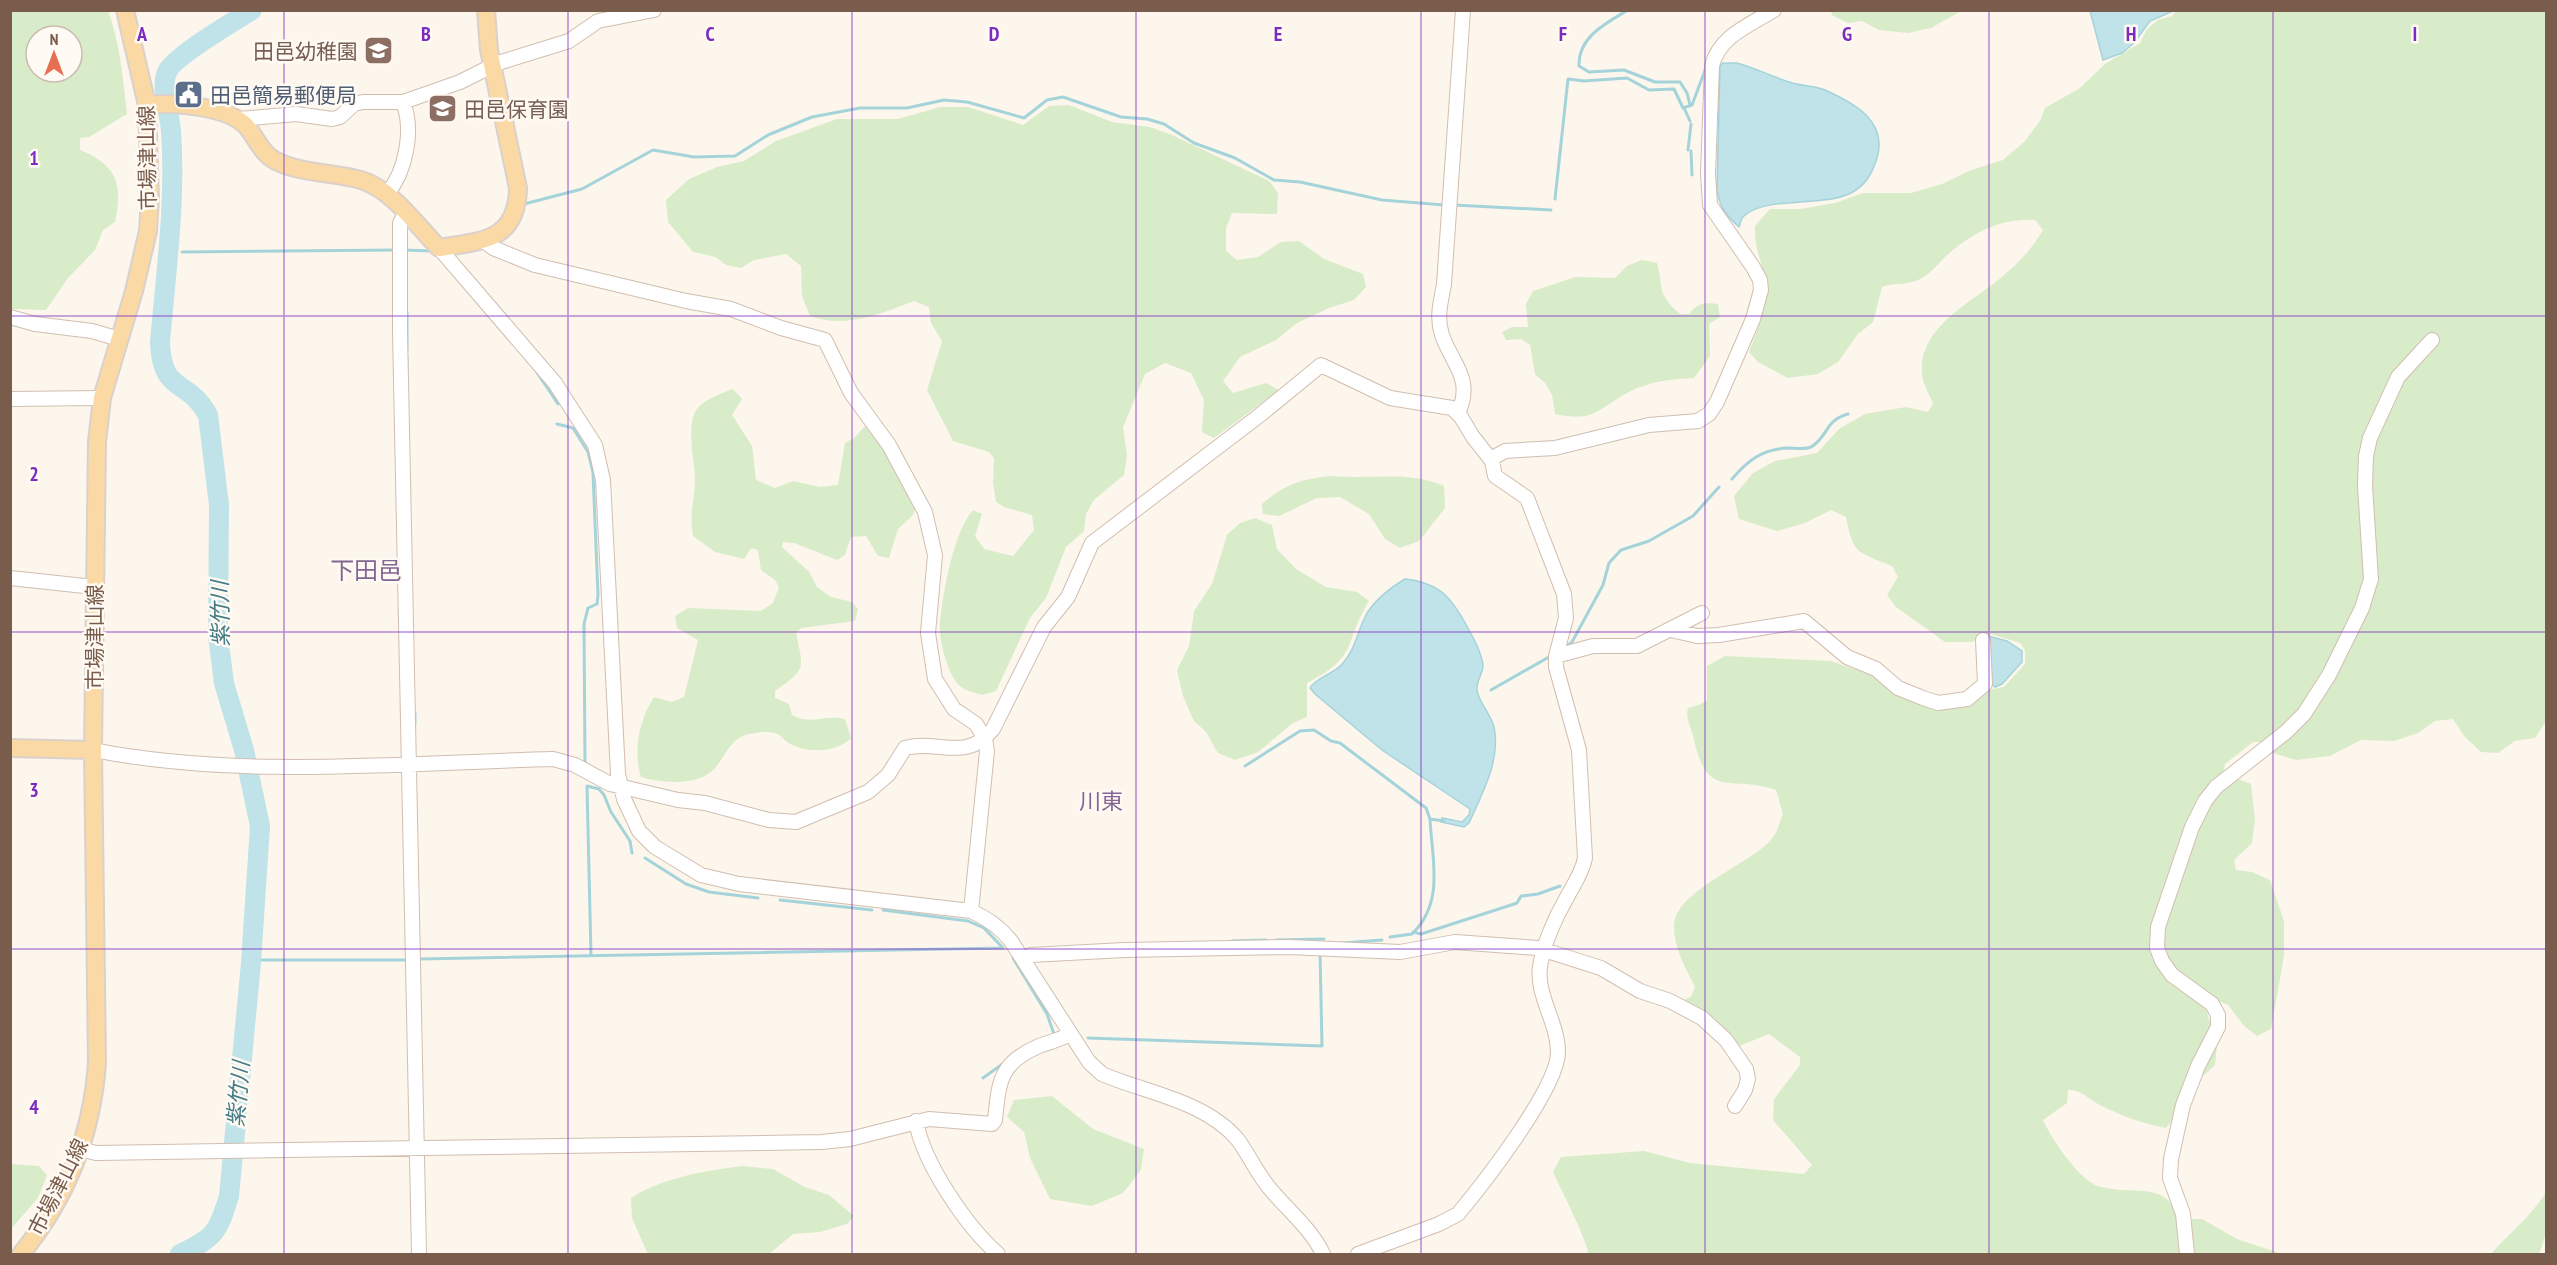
<svg xmlns="http://www.w3.org/2000/svg" width="2557" height="1265" viewBox="0 0 2557 1265" font-family="'PT Sans Narrow','Noto Sans JP',sans-serif">
<rect width="100%" height="100%" fill="#fdf6ec"/>
<path fill="#d8ecc9" fill-rule="evenodd" d="M10,11H108C120,42 123,80 127,114L89,137L80,138V150C117,165 123,184 115,222L103,230L95,250L68,278L46,310L11,309ZM36,36H72V72H36Z
M1831,11V10L1961,11L1931,28L1908,33L1879,30L1862,21L1848,23L1832,15Z
M2176,11H2546V721L2535,738L2515,741L2498,753L2481,752L2464,736L2453,719L2435,721L2418,733L2394,741L2361,740L2330,756L2296,760L2273,753L2265,742H2253L2225,764L2223,774L2251,784L2255,820L2252,843L2234,860L2236,870L2252,872L2270,880L2284,921V956L2271,1029L2257,1036L2244,1026L2228,1005L2209,997L2205,1006L2217,1046L2215,1065L2180,1098L2173,1119L2166,1128C2143,1124 2119,1115 2098,1104C2087,1098 2082,1090 2068,1090L2067,1103L2043,1120C2051,1138 2079,1180 2098,1186C2138,1198 2169,1175 2183,1230L2192,1229V1219H2202L2237,1239L2282,1254H1587L1588,1251C1579,1223 1565,1198 1553,1172L1561,1157L1644,1151L1690,1163L1804,1174L1812,1165L1773,1120L1774,1099L1800,1065V1057L1769,1034L1729,1050L1681,1001L1691,997L1695,987C1686,969 1674,948 1674,927C1674,889 1753,865 1774,836C1778,829 1780,821 1783,814L1776,790C1732,774 1708,802 1694,740C1692,728 1685,720 1688,708L1699,705L1707,700V666L1725,656L1831,661L1874,676L1892,689L1919,702L2004,687L2025,664V650L2020,643L1991,634L1971,642H1945L1896,607L1887,595L1898,577L1892,566C1858,552 1853,555 1846,517L1831,510L1805,523L1777,531L1739,519L1734,496L1753,473L1775,461L1817,453L1839,429L1865,414L1906,407L1928,412L1933,403C1929,394 1922,382 1922,373C1919,325 1974,302 2004,275C2020,262 2033,247 2043,230L2035,220C2000,218 1972,233 1946,256C1939,263 1931,273 1922,278C1909,286 1896,282 1882,287L1873,322L1858,334L1838,362L1818,374L1788,378L1758,362L1749,352C1758,329 1767,307 1765,282C1763,261 1754,251 1755,226L1770,209H1800L1835,203L1863,193H1911L1942,184L1971,170L2003,160L2024,142L2040,121L2045,108L2080,88L2105,64L2140,43L2147,29L2158,20L2172,16Z
M1069,105L1112,122L1150,127L1172,135L1269,181L1278,193L1277,214L1232,213L1226,228V251L1237,260L1258,257L1281,242L1299,241L1324,259L1363,274L1366,287L1354,300L1329,308L1297,323L1276,340L1240,357L1223,381L1233,393L1266,383L1279,390L1214,438L1202,432L1204,400L1191,373L1165,363L1145,374L1123,427L1127,456L1124,475L1094,500L1086,514L1084,531L1066,547L1046,598L1030,618L996,691L982,695C976,693 965,691 960,686C947,675 938,637 940,621C943,591 954,531 973,510L982,514L975,536L984,549L1013,556L1034,530L1032,515L1004,507L996,502L993,483L994,458L989,452L953,441L927,390L942,341L931,323L929,307L914,301C881,314 844,329 810,316L802,296L801,266L786,254L754,260L741,268L726,265L716,257L693,252L668,222L666,200L689,179L717,167L744,161L776,141L837,119H898L940,107H968L1023,125L1049,106Z
M1642,260L1657,263C1664,289 1656,293 1680,314H1689C1697,303 1705,302 1718,304L1720,317L1709,324L1710,356L1694,378C1672,379 1651,381 1631,391C1597,408 1597,423 1555,414L1552,395L1546,384L1535,374L1530,345L1521,339L1506,340L1502,332L1512,327H1528L1526,304L1533,291L1576,277L1615,278L1627,266Z
M733,389L742,399L732,415L752,446L756,480L775,488L793,481L820,487L838,485L845,443L854,438L866,425L875,428L916,507L913,515L898,529L889,558L878,556L866,536L851,537L845,555L837,560L794,543L783,542L782,547L809,572L817,587L831,597L852,602L858,609L855,621L801,628L796,633C804,670 806,669 775,691V698L789,704L792,715C812,726 824,714 845,719L851,738C836,753 805,754 787,742C784,740 781,735 777,734C768,730 758,733 749,734C730,738 726,756 715,768C699,787 661,783 641,777C633,751 639,720 654,697L672,702L684,697L698,640L677,628L675,616L688,608L761,611L773,603L779,587L775,580L761,570L758,550L751,548L744,559L715,552L693,536C689,512 695,499 695,477C694,460 686,423 697,409C705,399 722,393 733,389Z
M1331,476C1369,480 1408,470 1444,486L1445,508L1419,541L1400,548L1385,539L1369,514L1340,497L1317,498L1279,516L1263,514L1262,504C1285,484 1302,479 1331,476Z
M1255,518L1272,525L1277,549L1296,569L1326,587L1357,592L1369,601C1343,643 1360,656 1307,683V717L1293,723L1258,752L1235,760L1218,753L1206,732L1194,721L1183,696L1177,670L1189,646L1194,611L1212,584L1227,535L1240,523Z
M1052,1096L1093,1129L1144,1149L1141,1170L1123,1193L1092,1206L1050,1199L1030,1158L1024,1132L1007,1117L1014,1100Z
M11,1164L39,1166L47,1175L38,1198L11,1229Z
M742,1166L773,1169L805,1187L829,1195L854,1216L847,1224L820,1232L793,1234L769,1254H651L647,1252L632,1218L631,1198C664,1177 705,1171 742,1166Z
M2546,1192V1234L2539,1254H2491C2509,1233 2532,1216 2546,1192Z"/>
<path fill="#bfe3e8" stroke="#a5d3da" stroke-width="1.5" d="M2090,11V10L2173,11L2150,21L2134,43L2122,53L2103,60Z
M1737,63C1755,68 1771,76 1789,82C1800,86 1813,85 1825,90C1854,103 1888,121 1877,158C1872,174 1866,185 1851,193C1821,208 1768,195 1744,216C1740,219 1741,223 1739,227C1726,215 1719,207 1717,189L1720,66L1723,63Z
M1405,579C1442,583 1453,600 1469,630C1474,639 1480,650 1482,660C1486,671 1476,679 1477,690C1479,703 1491,714 1494,727C1501,760 1482,794 1469,823L1464,827L1441,822L1442,818L1462,822L1469,815L1470,809L1382,750L1315,694L1310,688C1316,677 1335,674 1343,663C1355,650 1357,633 1365,617C1372,602 1391,587 1405,579Z
M1988,636L2007,641L2022,651V662L2002,684L1995,687L1990,682Z"/>
<g fill="none" stroke-linecap="round" stroke-linejoin="round">
<path stroke="#a5d3da" stroke-width="3" d="M1628,10C1606,23 1578,37 1579,66L1589,72L1624,70L1655,82H1680L1687,93L1690,105
M1685,110L1690,121
M1688,150L1691,124
M1691,151L1692,175
M1555,199L1568,79L1584,81L1627,78L1649,90L1674,89L1683,108L1692,105L1707,65
M524,204L582,189L653,150L694,157L735,156L768,135L812,117L860,108H907L944,100L967,102L1024,118L1047,100L1063,97L1121,117L1147,119L1164,124L1194,143L1235,158L1274,180L1300,182L1382,200L1444,205
M1454,205L1551,210
M403,250L432,251
M182,252L396,250
M407,312V350
M407,357V370
M536,371L558,404
M557,424L573,428L588,452L593,473L598,595L597,604L588,608L584,624L585,763L588,765
M1732,479C1748,460 1763,449 1788,448C1795,448 1804,450 1811,447C1828,437 1825,420 1848,414
M1564,648L1572,642L1603,585L1609,563L1621,550L1649,541L1693,516L1719,487
M1491,690L1549,657
M415,713V723
M1245,766L1300,731L1314,730L1331,741L1340,743L1426,808L1430,819C1432,860 1445,902 1412,934L1390,937
M1430,819L1444,821
M645,858L686,884L709,892L758,898
M780,900L872,910
M883,910L968,921L984,928L1003,948
M1413,932L1421,934L1505,907L1517,903L1521,896L1538,894L1560,886
M1276,940L1324,939
M1232,941L1266,940
M1342,943L1382,940
M591,956L587,786L599,789L604,795L611,812L630,841L632,853
M1013,958L1047,1014L1054,1034
M420,959L1003,948
M253,960H405
M1088,1038L1322,1046L1320,953
M983,1078L1004,1063"/>
<path stroke="#bfe3e8" stroke-width="20" d="M180,1254C214,1238 218,1233 229,1196L251,963L260,826L244,750L224,683L218,636L219,505L208,415C187,377 162,395 160,342C166,272 176,201 171,131C170,114 160,88 167,72C175,55 234,22 252,10"/>
<defs>
<path id="minor" d="M239,119L296,114L332,119L340,117L354,104L363,102H403L460,82L498,63L569,41L598,21L654,10
M387,194C406,171 414,130 403,102
M405,214L400,223V333L419,1254
M484,241L493,248L535,265L686,301L731,309L781,328L825,340L851,393L889,445L925,512L935,555L928,633L935,679L954,709L976,724L985,739L987,751L971,911
M439,248L555,383L595,445L603,480L618,774L624,799L639,831L655,847L701,875L739,884L971,911C987,918 1000,927 1011,941L1089,1062L1102,1074C1146,1093 1206,1101 1238,1140C1250,1156 1257,1174 1271,1190C1288,1210 1312,1230 1323,1254
M10,317L35,324L92,331L119,339
M10,399L102,398
M1458,413C1474,379 1452,364 1442,335C1436,316 1441,302 1444,284L1463,10
M10,578L94,587
M1671,630L1697,636L1719,635L1804,621L1847,657L1876,669L1898,688L1923,698L1938,703L1967,699L1985,684L1983,640
M1556,656L1593,646H1637L1702,613
M93,750C242,779 402,763 553,759L575,765L610,784L678,800L705,803L769,820L796,822L868,792L888,775L905,748C939,739 966,763 993,729L1044,627L1068,597L1092,543L1260,415L1321,365L1390,398L1452,408L1461,417L1473,437L1492,461
M1023,959L1031,955L1124,950L1289,947L1400,952L1455,942L1538,948L1601,968L1640,991L1670,1001L1702,1018L1726,1040L1746,1069L1748,1079L1745,1090L1735,1106
M916,1121C923,1163 967,1227 998,1254
M81,1149L96,1153L822,1142L850,1139L929,1119L992,1124L995,1120C999,1082 999,1063 1039,1046C1049,1042 1060,1040 1070,1034
M1358,1254L1439,1224L1458,1214C1483,1184 1558,1088 1558,1052C1558,1023 1536,995 1540,967C1543,945 1555,918 1566,899C1573,885 1582,874 1585,858L1579,750L1556,667V656L1566,618L1564,594L1527,498L1495,476L1492,461L1496,456L1505,451L1555,448L1649,425L1698,421L1709,414L1717,402L1753,319L1761,290L1760,280L1753,267L1710,205L1708,173L1712,66C1719,36 1750,25 1774,10
M2187,1254L2183,1214L2170,1178L2171,1159L2183,1105L2198,1066L2218,1027V1015L2212,1004L2172,975L2162,961L2157,948L2158,927L2192,827L2205,801L2216,787L2286,732L2304,714L2329,675L2362,608L2371,579L2365,486L2366,456L2370,438L2398,377L2432,340"/>
<path id="major" d="M147,105C174,102 228,106 247,127C257,139 261,153 276,161C302,174 333,172 361,180C393,190 416,225 439,248C482,241 517,241 518,188L489,50L486,10
M10,748L93,750
M21,1254C67,1198 92,1135 97,1063L93,750L97,442L102,398L134,291L148,231L150,198L147,105L125,10"/>
</defs>
<use href="#minor" stroke="#d1beb0" stroke-width="16"/>
<use href="#major" stroke="#dad1cd" stroke-width="20"/>
<use href="#minor" stroke="#fff" stroke-width="14"/>
<use href="#major" stroke="#fbd9a5" stroke-width="16"/>
</g>
<path fill="none" stroke="#7b2cbf" stroke-width="1.5" stroke-opacity="0.55" d="M284,10V1254M568,10V1254M852,10V1254M1136,10V1254M1421,10V1254M1705,10V1254M1989,10V1254M2273,10V1254M10,316H2546M10,632H2546M10,949H2546"/>
<defs>
<symbol id="school-square" viewBox="-11 -11 22 22"><rect x="-9" y="-9" width="18" height="18" rx="4" fill="#8d6e63" stroke="#fffaf3"/><path d="M0-5L7-2L0 1L-7-2ZM-4 1L0 2.5L4 1V4Q0 6-4 4Z" fill="#fff"/></symbol>
<symbol id="civic-square" viewBox="-11 -11 22 22"><rect x="-9" y="-9" width="18" height="18" rx="4" fill="#5c6f8a" stroke="#fffaf3"/><path d="M-.6-6.5H3V-4.5H.6V-3L4-1V1h2V6H-6V1h2V-1L-.6-3ZM-1.2 2.5V6h2.4V2.5Z" fill="#fff"/></symbol>
</defs>
<g fill-rule="evenodd">
<use href="#school-square" x="362" y="34" width="33" height="33"/>
<use href="#civic-square" x="172" y="78" width="33" height="33"/>
<use href="#school-square" x="426" y="92" width="33" height="33"/>
</g>
<g text-anchor="middle" dominant-baseline="central" stroke-width="5" stroke-linejoin="round" paint-order="stroke">
<g font-size="21" fill="#785e54" stroke="#fffaf3" text-anchor="end">
<text x="358" y="51">田邑幼稚園</text>
<text x="464" y="109" text-anchor="start">田邑保育園</text>
</g>
<g font-size="21" fill="#4e5e75" stroke="#fffaf3" text-anchor="start">
<text x="210" y="95">田邑簡易郵便局</text>
</g>
<g font-size="21" fill="#7a5c4d" stroke="#fffaf3">
<text transform="translate(147 158) rotate(-91)">市場津山線</text>
<text transform="translate(94 637) rotate(-90)">市場津山線</text>
<text transform="translate(58 1187) rotate(-63)">市場津山線</text>
</g>
<g font-size="22" font-style="italic" fill="#437c86" stroke="#fffaf3">
<text transform="translate(220 614) rotate(-91)">紫竹川</text>
<text transform="translate(238 1094) rotate(-85)">紫竹川</text>
</g>
<g font-size="22" fill="#846695" stroke="#fffaf3">
<text x="1101" y="801">川東</text>
</g>
<g font-size="24" fill="#846695" stroke="#fffaf3">
<text x="366" y="570">下田邑</text>
</g>
</g>
<g font-size="20" text-anchor="middle" font-weight="bold" fill="#7b2cbf" stroke="#fffaf3" stroke-width="5" stroke-linejoin="round" paint-order="stroke">
<text x="142" y="41">A</text>
<text x="426" y="41">B</text>
<text x="710" y="41">C</text>
<text x="994" y="41">D</text>
<text x="1278" y="41">E</text>
<text x="1563" y="41">F</text>
<text x="1847" y="41">G</text>
<text x="2131" y="41">H</text>
<text x="2415" y="41">I</text>
<text x="34" y="165">1</text>
<text x="34" y="481">2</text>
<text x="34" y="797">3</text>
<text x="34" y="1114">4</text>
</g>
<rect width="2557" height="1265" fill="none" stroke="#7a5c4d" stroke-width="24"/>
<g transform="translate(54 54)"><circle r="28" fill="#fffaf3" stroke="#cabbb1" stroke-width="1.5"/>
<path d="M0-4.5L10 22L0 15L-10 22Z" fill="#e76f51"/>
<text y="-9" font-size="16" font-weight="bold" text-anchor="middle" fill="#7a5c4d">N</text>
</g>
</svg>
